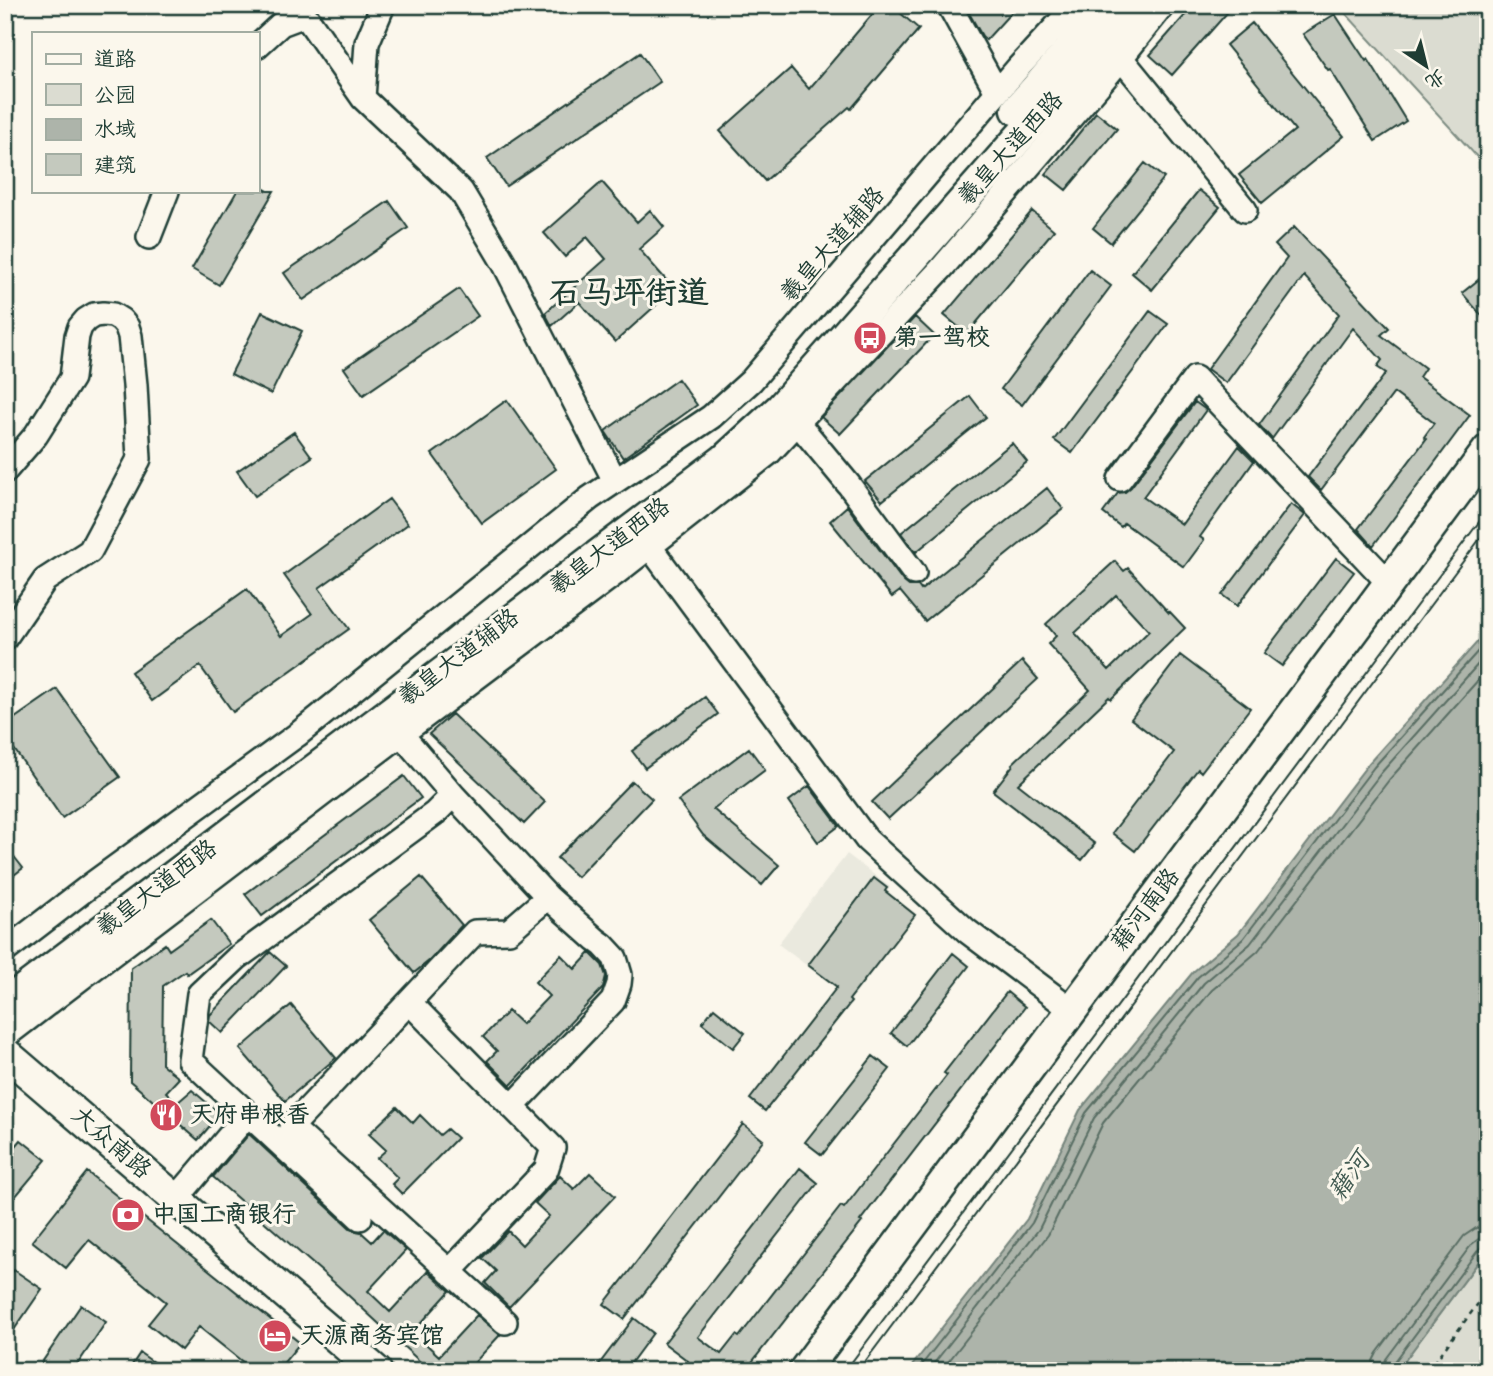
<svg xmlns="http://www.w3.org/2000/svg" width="1493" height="1376" viewBox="0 0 1493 1376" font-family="Mynerve,'LXGW WenKai TC',sans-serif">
<rect width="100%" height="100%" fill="#fbf7ec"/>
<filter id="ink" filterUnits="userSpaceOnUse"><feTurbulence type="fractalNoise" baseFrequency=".0143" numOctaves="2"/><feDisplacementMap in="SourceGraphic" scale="14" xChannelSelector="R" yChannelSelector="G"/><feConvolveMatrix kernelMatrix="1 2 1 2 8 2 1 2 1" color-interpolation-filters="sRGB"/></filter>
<g filter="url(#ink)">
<path fill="#eae9de" d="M847,854L890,887L822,977L778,944Z"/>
<path fill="#dbdcd1" stroke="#7d8c82" stroke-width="2" d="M1338,5H1488V169Z
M1488,1249V1371H1397Z"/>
<path fill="#adb4aa" stroke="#74847b" stroke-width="2" d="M1488,630V1249L1397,1371H908L1027,1219L1080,1110L1193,972L1238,934L1369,763Z"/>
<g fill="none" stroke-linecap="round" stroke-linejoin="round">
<path stroke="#586d63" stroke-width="2" d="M917,1371L1032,1223L1086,1113L1198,977L1243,939L1374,767L1488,640
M928,1371L1039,1229L1094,1118L1204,983L1250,944L1381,773L1488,653
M941,1371L1048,1235L1103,1123L1212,990L1258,951L1389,780L1488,669
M1372,1371L1373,1361L1377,1353L1464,1236L1476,1228L1488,1226
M1383,1371L1386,1359L1472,1244L1480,1238L1488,1237
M1392,1371L1393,1364L1479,1249L1483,1246H1488"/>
</g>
<path fill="#c4c9be" stroke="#1f3d34" stroke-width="2" fill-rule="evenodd" d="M880,5H891L919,29L851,109L849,107L765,181L720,131L791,68L809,89Z
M976,5H1018L986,40L982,36L969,13Z
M1194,5H1234L1172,75L1150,55Z
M1335,14L1366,61L1368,59L1406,121L1375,141L1330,69L1328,70L1303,34Z
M1252,23L1344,136L1262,203L1239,175L1295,130L1226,45Z
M640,53L660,82L506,186L487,158Z
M1096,112L1117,129L1066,190L1046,174Z
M1145,163L1164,178L1111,243L1093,228Z
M602,182L637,222L650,210L664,227L639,249L674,289L615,342L579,302L552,326L545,313L606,259L587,237L565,257L544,233Z
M257,185L268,191H274L219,285L192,269L237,191H257Z
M1199,190L1220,207L1152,290L1132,273Z
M389,201L408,228L303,300L284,273Z
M1032,211L1054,230L967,334L944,315Z
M1294,227L1389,328L1381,335L1425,368L1419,377L1470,415L1373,546L1358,529L1426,439L1424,437L1434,423L1394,393L1321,490L1308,477L1386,373L1377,367L1382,360L1353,328L1272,439L1259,425L1339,314L1304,276L1226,383L1207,369L1287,258L1275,245Z
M1090,270L1111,286L1022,405L1001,389Z
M1488,272V323L1462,293Z
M459,289L478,316L363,395L344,368Z
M1150,311L1168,324L1072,453L1054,440Z
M262,312L302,331L271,394L231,374Z
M915,317L934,335L840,434L821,417Z
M678,379L697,405L623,458L605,431Z
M970,396L986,417L882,501L865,481Z
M507,400L556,469L482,523L432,454Z
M1195,402L1206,410L1143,497L1182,524L1239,446L1254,461L1200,537L1204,540L1184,567L1124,523L1121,527L1103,513L1118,493L1125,492L1131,487Z
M294,432L312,457L255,496L237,471Z
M1012,443L1027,462L916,552L901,533Z
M1047,488L1063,509L925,621L900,591L892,597L830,521L847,506L903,581L909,586H918L921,590Z
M389,499L408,524L319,588L349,629L233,712L200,666L152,701L131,672L247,589L281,636L312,614L284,575Z
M1291,504L1305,515L1237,606L1222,595Z
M1336,558L1354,572L1282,666L1264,653Z
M1115,561L1124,571L1128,568L1169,613L1170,612L1185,628L1111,699L1109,697L1018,784L1095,844L1082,860L993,791L1013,765L1012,764L1090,690L1048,644L1056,636L1046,624ZM1116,595L1149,631L1109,670L1075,633Z
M1180,655L1250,708L1201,772L1198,769L1135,851L1112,833L1174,752L1131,719Z
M1022,661L1038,679L888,819L872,802Z
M57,689L120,777L62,818L5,736V725Z
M705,697L718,714L645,768L632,751Z
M452,714L545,802L524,824L429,734Z
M749,748L765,770L713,809L779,865L762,885L703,835L678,801Z
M404,776L421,798L262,916L245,894Z
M632,781L652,799L577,877L557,858Z
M809,786L839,826L818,842L789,801Z
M5,845L23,868L5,882Z
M421,877L462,925L430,960L414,973L369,920Z
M874,878L887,888L885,891L915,915L849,1000L851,1002L765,1111L750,1099L837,987L808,965Z
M211,920L229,944L187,974L185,971L163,986L162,1064L179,1078L166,1092L177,1103L192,1090L220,1114L198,1140L130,1081L131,968L165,944L169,950Z
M270,952L286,966L222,1033L209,1021L210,1015Z
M590,953L602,965L606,976L603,988L511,1085L487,1061L497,1051L483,1037L508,1011L522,1024L549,996L535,982L561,955L575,969Z
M953,953L969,966L907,1046L891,1033Z
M1007,992L1025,1007L860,1221L862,1222L745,1371H681L688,1361L664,1343L800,1168L818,1183L698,1337L721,1354L736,1335L739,1337L841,1206L844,1208L947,1075L944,1073Z
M291,1005L336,1058L285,1101L240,1049Z
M714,1008L745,1033L733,1048L702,1023Z
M873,1056L890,1069L822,1155L805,1142Z
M397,1107L413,1123L420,1115L440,1135L447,1129L457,1138L402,1194L392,1184L398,1178L377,1158L386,1150L369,1134Z
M743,1124L763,1140L624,1319L604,1304Z
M249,1134L350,1228L356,1231L361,1232L372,1242L383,1230L406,1250L368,1291L390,1312L428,1271L450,1291L413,1332L439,1356L477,1315L500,1335L474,1363L485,1371H426L428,1369L337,1285L213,1177Z
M21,1140L46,1160L5,1209V1159Z
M87,1172L300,1343L277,1371H254L199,1327L181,1350L148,1324L166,1302L89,1240L66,1268L32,1241Z
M590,1173L615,1196L509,1307L485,1283L496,1271L482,1258L508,1231L522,1245L549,1216L535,1203L560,1176L574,1189Z
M14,1270L42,1289L5,1343V1282Z
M81,1305L106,1322L73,1371H36Z
M634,1318L653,1333L625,1371H594Z
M140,1353L166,1371H128Z"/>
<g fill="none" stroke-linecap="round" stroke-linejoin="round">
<defs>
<path id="minor" d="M949,5L997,92
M257,46L281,24L305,15L363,98L461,191L504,263L615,481
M1121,58L1245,210
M363,98L367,43L383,5
M149,237L167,191
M797,422L849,485L914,573
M5,471L36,435L72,378L77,336L80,327L86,320L94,315L103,314L113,315L121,320L127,327L130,336L135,385L139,459L90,551L45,580L5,638
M1120,479L1195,378L1389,583
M650,547L867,840L967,931L1072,1010
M453,795L548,897L509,931L475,932L291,1127L505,1322
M5,951L91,885L297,735L590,498L711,417L751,381L1018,68L1076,5
M409,1002L553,1148L546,1170L449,1272
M5,1036L401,734L617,572L769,453L941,269L1109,73L1163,5
M512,1107L613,1001L619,984L620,975L615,958L603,945L596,940L548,897
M176,1199L248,1114
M360,1218L190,1060L199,994L237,958L435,813L453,795L401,734"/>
<path id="major" d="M1017,110L1109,5
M5,1004L724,460L781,408L1136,5
M5,1053L376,1371
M804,1371L1488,450"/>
</defs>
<use href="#minor" stroke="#1f3d34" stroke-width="28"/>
<use href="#major" stroke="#1f3d34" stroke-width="35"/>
<path stroke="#1f3d34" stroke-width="2.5" stroke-dasharray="5 5" stroke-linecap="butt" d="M1428,1371L1488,1290"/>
<use href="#minor" stroke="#fbf7ec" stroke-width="23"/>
<use href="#major" stroke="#fbf7ec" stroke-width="30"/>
<path stroke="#1f3d34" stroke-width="2" d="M845,1371L1488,510
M858,1371L1488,528"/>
</g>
</g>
<defs>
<symbol id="bus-disc" viewBox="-11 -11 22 22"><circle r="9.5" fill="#d1495b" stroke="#fbf7ec"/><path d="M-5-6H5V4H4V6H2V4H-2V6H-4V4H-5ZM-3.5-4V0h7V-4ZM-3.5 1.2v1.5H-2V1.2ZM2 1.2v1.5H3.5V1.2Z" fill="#fff"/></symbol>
<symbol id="restaurant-disc" viewBox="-11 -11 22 22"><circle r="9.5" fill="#d1495b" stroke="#fbf7ec"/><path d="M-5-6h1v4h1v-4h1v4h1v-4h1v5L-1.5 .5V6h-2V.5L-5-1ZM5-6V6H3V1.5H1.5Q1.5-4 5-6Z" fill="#fff"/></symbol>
<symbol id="bank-disc" viewBox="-11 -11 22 22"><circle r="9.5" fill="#d1495b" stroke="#fbf7ec"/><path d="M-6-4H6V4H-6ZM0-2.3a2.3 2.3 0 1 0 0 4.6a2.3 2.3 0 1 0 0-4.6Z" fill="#fff"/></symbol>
<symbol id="hotel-disc" viewBox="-11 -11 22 22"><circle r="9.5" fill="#d1495b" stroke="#fbf7ec"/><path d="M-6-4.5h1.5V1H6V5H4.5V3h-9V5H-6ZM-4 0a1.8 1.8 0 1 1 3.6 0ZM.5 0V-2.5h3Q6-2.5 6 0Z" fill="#fff"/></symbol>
</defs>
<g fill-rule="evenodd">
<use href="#bus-disc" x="851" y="319" width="38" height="38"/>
<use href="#restaurant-disc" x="147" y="1096" width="38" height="38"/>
<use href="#bank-disc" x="109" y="1196" width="38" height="38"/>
<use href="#hotel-disc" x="256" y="1317" width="38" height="38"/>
</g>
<g text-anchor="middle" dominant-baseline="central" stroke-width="6" stroke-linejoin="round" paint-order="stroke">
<g font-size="24" fill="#1f3d34" stroke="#fbf7ec">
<text transform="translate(1011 149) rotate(-48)">羲皇大道西路</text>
<text transform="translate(833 245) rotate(-49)">羲皇大道辅路</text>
<text transform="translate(610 547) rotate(-37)">羲皇大道西路</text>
<text transform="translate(459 658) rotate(-37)">羲皇大道辅路</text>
<text transform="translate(157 889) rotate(-37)">羲皇大道西路</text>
<text transform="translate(1146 910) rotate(-53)">藉河南路</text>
<text transform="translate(111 1143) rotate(41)">大众南路</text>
</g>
<g font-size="24" font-weight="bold" fill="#1f3d34" stroke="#fbf7ec" text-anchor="start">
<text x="894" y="338">第一驾校</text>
<text x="190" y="1115">天府串根香</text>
<text x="152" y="1215">中国工商银行</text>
<text x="300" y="1336">天源商务宾馆</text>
</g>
<g font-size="26" font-style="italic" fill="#425b52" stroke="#fbf7ec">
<text transform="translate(1350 1177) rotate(-55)">藉河</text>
</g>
<g font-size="32" font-weight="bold" fill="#1f3d34" stroke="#fbf7ec">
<text x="629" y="294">石马坪街道</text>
</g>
</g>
<rect width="1493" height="1376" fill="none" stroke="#fbf7ec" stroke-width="28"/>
<rect x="14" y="14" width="1465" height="1348" fill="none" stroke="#1f3d34" stroke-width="2.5" filter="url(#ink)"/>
<rect x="32" y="32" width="228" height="161" fill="#fbf7ec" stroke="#a3ada2" stroke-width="2"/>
<rect x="46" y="54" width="35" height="10" fill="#fbf7ec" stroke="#a3ada2" stroke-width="2"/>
<text x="94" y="66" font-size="21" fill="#1f3d34">道路</text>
<rect x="46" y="84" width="35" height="21" fill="#dbdcd1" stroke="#a3ada2" stroke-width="2"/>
<text x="94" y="102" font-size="21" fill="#1f3d34">公园</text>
<rect x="46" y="119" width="35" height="21" fill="#adb4aa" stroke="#a3ada2" stroke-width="2"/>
<text x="94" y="136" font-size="21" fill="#1f3d34">水域</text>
<rect x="46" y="154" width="35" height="21" fill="#c4c9be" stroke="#a3ada2" stroke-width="2"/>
<text x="94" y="172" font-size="21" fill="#1f3d34">建筑</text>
<g transform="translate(1426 66) rotate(145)" stroke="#fbf7ec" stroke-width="5" paint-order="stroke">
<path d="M0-5L12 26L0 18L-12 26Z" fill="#1f3d34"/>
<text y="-10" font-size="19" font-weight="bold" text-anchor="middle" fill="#1f3d34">北</text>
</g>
</svg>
